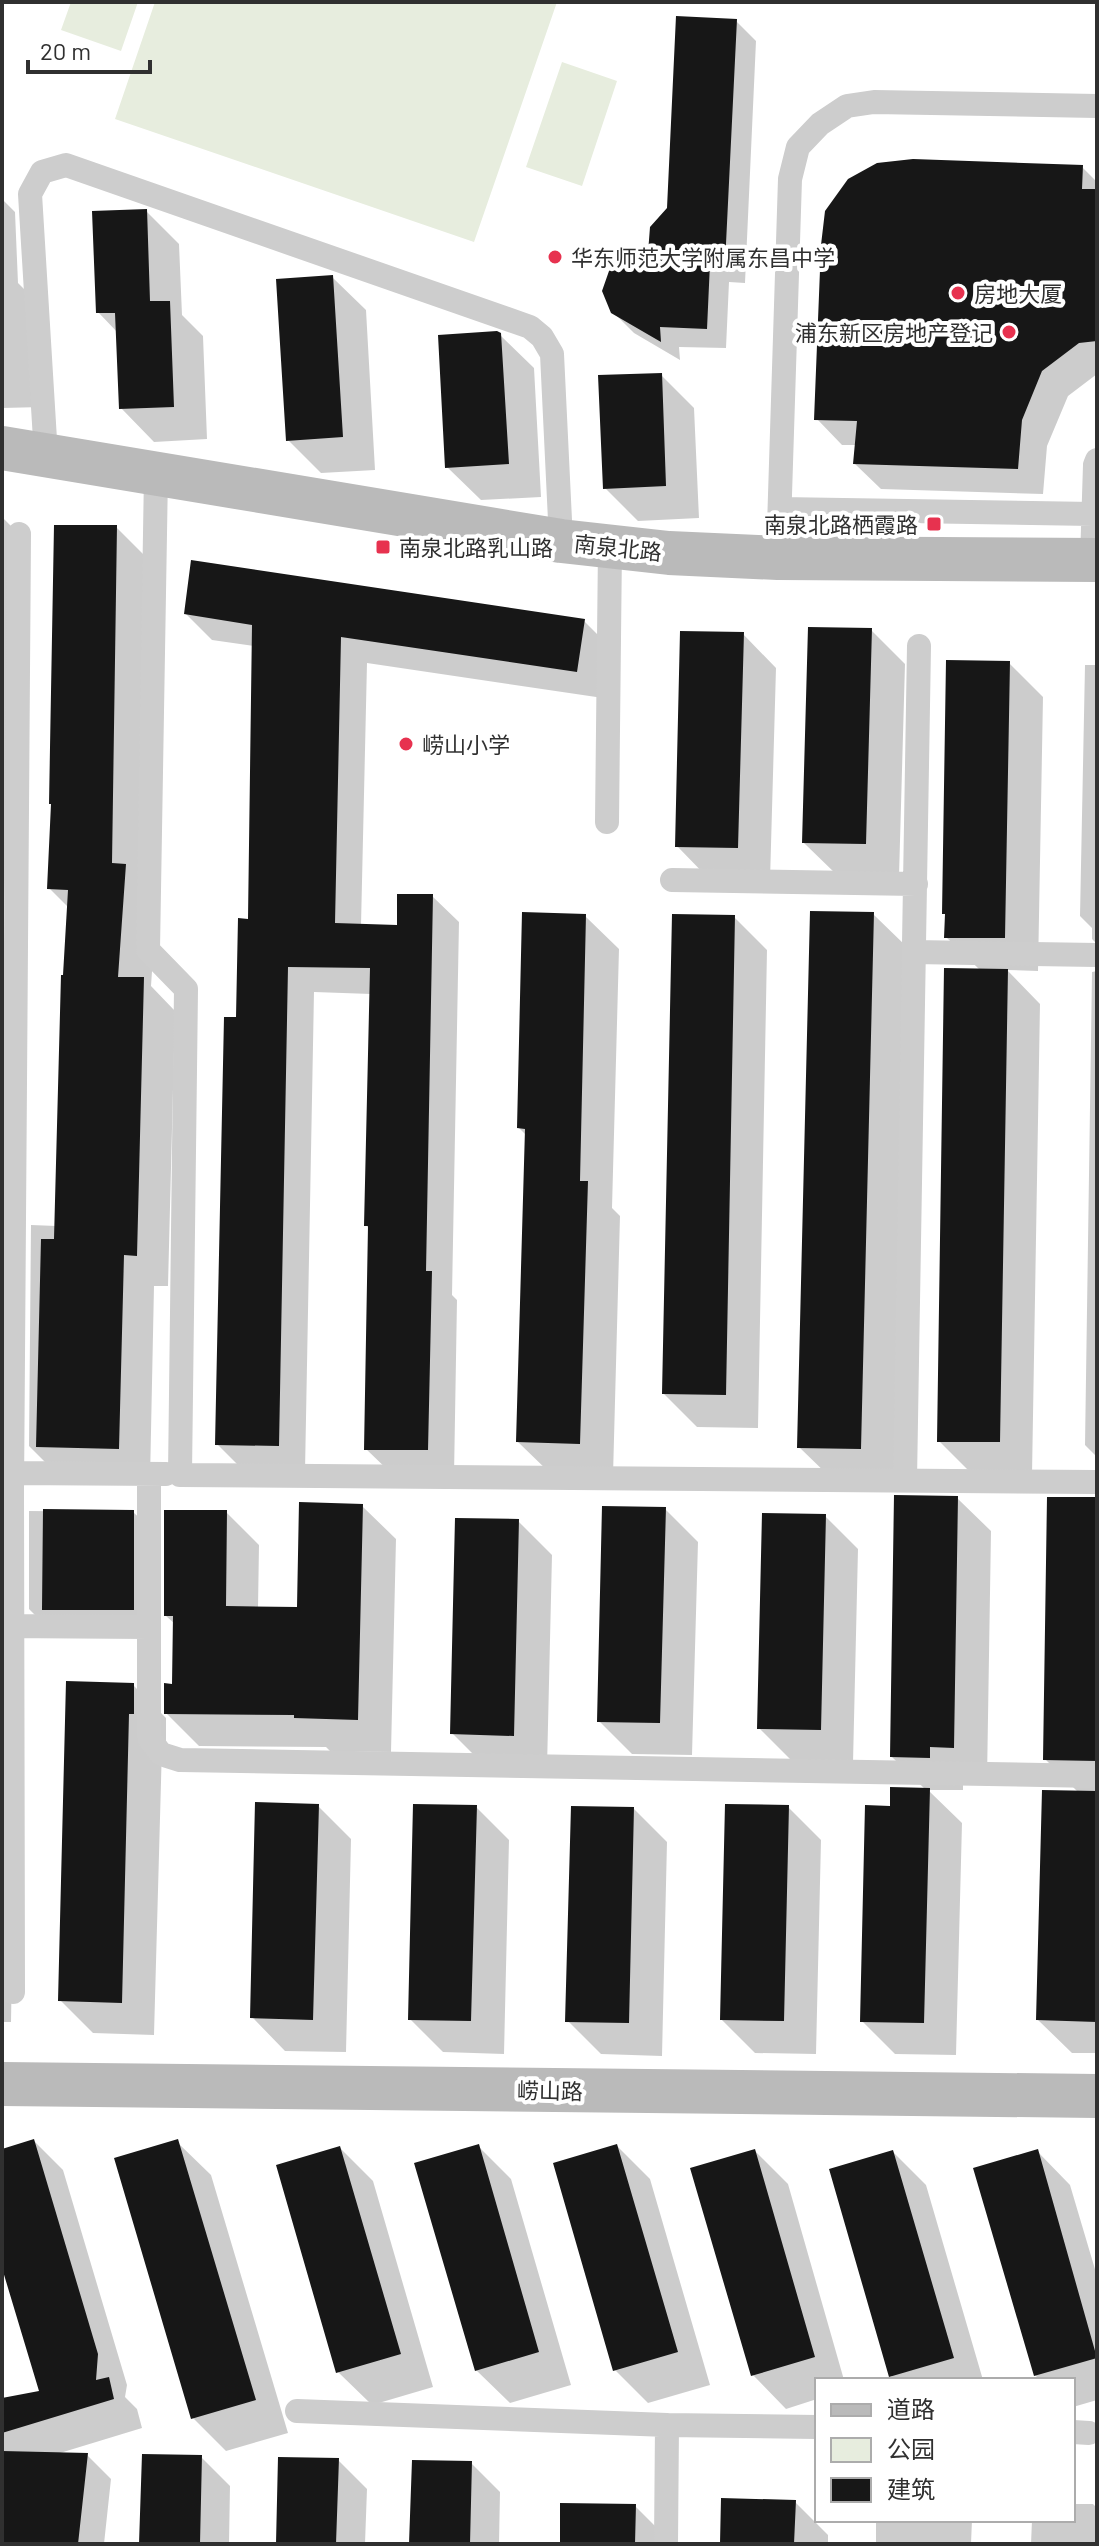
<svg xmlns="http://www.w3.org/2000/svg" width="1099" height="2546" viewBox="0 0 1099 2546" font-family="Barlow,'Noto Sans SC',sans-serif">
<rect width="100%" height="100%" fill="#fff"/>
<path fill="#e7edde" d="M71,2H138L121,51L61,30Z
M155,2H557L474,242L115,119Z
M562,62L617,81L582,186L526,167Z"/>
<path fill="#0003" d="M736,21L756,41L745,283L729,282L726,348L679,347L680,360L634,333L613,312L650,255L669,209Z
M1082,167L1097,182V374L1068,396L1047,446L1043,494L881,489L855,464L857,445H842L817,419Z
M2,199L15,212L18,283L38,303L43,407L2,408Z
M146,211L179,244L182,315L203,336L207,439L154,442L121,408L118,333L98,312Z
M332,277L366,310L375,470L321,473L288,440Z
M500,335L534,368L541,497L481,500L447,467Z
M661,375L694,408L699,518L638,521L605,488Z
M2,517L11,526L2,1057Z
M116,527L148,559L157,898L151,986L175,1011L168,1286H154L150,1480L61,1478L29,1446L31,1225L57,1226L69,908L49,888Z
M186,614L584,621L610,647L603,698L367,663L361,926L399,927L432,896L459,922L452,1295L457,1300L454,1476L393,1475L366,1449L370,1230L366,1225L371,994L314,992L305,1472L244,1471L218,1445L238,1019L249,921L254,646L212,640Z
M871,630L905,664L899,877L838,876L804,843Z
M743,634L776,668L770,881L710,880L677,846Z
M1009,663L1043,697L1038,971L1007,970L1040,1004L1032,1475L972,1474L939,1441L980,970L946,937L947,916L944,913Z
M1085,665H1097V944L1092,939V928L1080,916Z
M873,914L907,947L894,1482L833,1480L799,1447Z
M585,916L619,949L612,1208L620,1216L613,1476L552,1475L518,1442L527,1136L519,1128Z
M734,917L767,950L758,1428L697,1427L664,1394Z
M1097,971V1457L1085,1445L1092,972Z
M2,1228L15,1785L11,2022H2Z
M957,1498L991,1531L987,1780H963V1790H928L962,1823L956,2055L895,2054L862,2021L892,1808L926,1790L892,1757Z
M1097,1499V2053H1072L1038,2020L1079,1793L1045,1759Z
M362,1506L396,1539L391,1752L330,1751L326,1747L199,1746L166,1713V1746H162L154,2035L93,2033L60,2000L133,1685L166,1718V1686H174L175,1624L166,1616L226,1512L259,1545L258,1608L299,1609Z
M665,1509L698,1542L692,1755L632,1754L599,1721Z
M29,1511L133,1512L147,1525V1623H43L29,1609Z
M825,1516L858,1549L853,1763L792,1761L759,1728Z
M518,1521L552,1555L547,1768L486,1767L452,1733Z
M318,1806L351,1839L346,2052L285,2051L252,2017Z
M476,1807L509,1840L504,2054L443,2052L410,2019Z
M788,1807L821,1840L816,2054L755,2053L722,2020Z
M634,1809L667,1842L662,2056L601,2054L568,2021Z
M34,2141L63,2170L127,2385L125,2397L137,2409L142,2428L60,2453L87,2455L111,2479L104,2544H2V2400L41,2392L2,2261V2151Z
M177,2142L211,2175L288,2433L226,2451L193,2418Z
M478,2146L511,2179L571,2385L510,2403L476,2370Z
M617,2146L650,2179L710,2385L648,2403L615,2370Z
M340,2148L373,2181L433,2387L372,2405L338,2372Z
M755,2151L788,2184L844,2380H817V2399L786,2409L753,2375Z
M1037,2151L1070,2185L1097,2276V2400L1073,2407V2380H1040L1035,2375Z
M893,2152L926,2185L983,2380H895L891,2376Z
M201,2457L230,2486L229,2544H141Z
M338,2460L367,2489L365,2544H278Z
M471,2463L500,2492L499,2544H411Z
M795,2502L828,2535V2544H722Z
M1073,2504H1093L1097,2508V2544H1031L1032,2520H1073Z
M635,2506L664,2535L663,2544H562Z
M876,2520H972L971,2544H876Z"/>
<path fill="#171717" d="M676,16L737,19L725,264L710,263L707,329L660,327L661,342L611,313L602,291L609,271L628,256L648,253L650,227L667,208Z
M913,159L1083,165L1082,189H1097V341L1079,343L1042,371L1022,420L1018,469L853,464L857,421L814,420L821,245L825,211L848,179L877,163Z
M147,209L150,301H170L174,407L119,409L115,313H96L92,211Z
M333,275L343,437L286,441L276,279Z
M497,331L501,333L509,464L445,468L438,335Z
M662,373L666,486L603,489L598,375Z
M54,525H117L112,863L126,864L118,977H144L137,1256L124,1255L119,1449L36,1447L41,1239H54L61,975H63L68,890L47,889L51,804H49Z
M191,560L585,619L577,672L341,637L335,923L397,925V894H433L426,1271H432L428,1450H364L368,1226H364L370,968L288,967L279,1446L215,1445L224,1017H236L238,918L248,919L252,625L184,614Z
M808,627L872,628L866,844L802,843Z
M680,631L744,632L738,848L675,847Z
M946,660L1010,661L1005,938H944L945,914H942Z
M810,911L874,912L861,1449L797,1448Z
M522,912L586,914L580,1181H588L580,1444L516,1442L525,1129L517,1128Z
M672,914L735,915L726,1395L662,1394Z
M944,968L1008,969L1000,1442H937Z
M894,1495L958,1496L954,1748L930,1747V1758L890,1757Z
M1047,1497H1097V1761L1043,1760Z
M299,1502L363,1504L358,1720L294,1718V1715L164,1714V1683L172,1684L173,1616H164V1510H227L226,1606L297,1607Z
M602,1506L666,1507L660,1723L597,1722Z
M43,1509L134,1510V1610H42Z
M762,1513L826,1514L821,1730L757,1729Z
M455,1518L519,1519L514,1736L450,1734Z
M66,1681L134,1683V1714H129L122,2003L58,2001Z
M890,1787L930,1788L924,2023L860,2022L865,1805L890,1806Z
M1042,1790L1097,1791V2022L1036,2020Z
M255,1802L319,1804L313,2020L250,2018Z
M413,1804L477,1805L471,2021L408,2020Z
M725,1804L789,1805L784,2021L720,2020Z
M571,1806L634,1807L629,2023L565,2022Z
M34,2139L98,2354L96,2380L109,2377L114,2399L2,2433V2398L39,2391L2,2268V2149Z
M178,2139L256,2400L191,2419L114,2158Z
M479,2144L539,2352L475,2371L414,2163Z
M617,2144L678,2352L613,2371L553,2163Z
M340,2146L401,2354L336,2373L276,2165Z
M755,2149L815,2357L751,2376L690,2168Z
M1038,2149L1097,2358L1034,2376L973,2168Z
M893,2150L954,2358L889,2377L829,2169Z
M2,2451L88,2453L78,2544H2Z
M142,2454L202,2455L200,2544H139Z
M278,2457L339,2458L336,2544H276Z
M412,2460L472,2461L470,2544H409Z
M721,2498L796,2500L794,2544H720Z
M560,2503L636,2504L635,2544H560Z"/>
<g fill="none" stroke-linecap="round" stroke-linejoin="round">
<path stroke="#cdcdcd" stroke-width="24" d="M46,456L30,194L42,172L66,165L530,327L542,337L552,354L561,541
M156,474L148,950L186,989L180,1475L1097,1482
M780,509L1093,514
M778,558L790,179L798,147L820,124L847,106L874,102L1097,106
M1092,560L1095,465L1097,460
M607,822L610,547
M672,880L916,884
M914,952L1097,955
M12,1473L166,1474
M149,1474V1738L161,1754L180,1760L1097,1776
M905,1480L919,646
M2,1626L149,1627
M13,1992L12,1493L19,534
M297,2411L667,2425
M1073,2432L1089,2433
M666,2544L667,2425L817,2427"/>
<path stroke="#bababa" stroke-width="44" d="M2,448L561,541L669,553L778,558L1097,560
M2,2084L1097,2096"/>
</g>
<g fill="#e7324f" stroke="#fff" stroke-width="3">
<circle cx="555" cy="257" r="8"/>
<circle cx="958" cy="293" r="8"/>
<circle cx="1009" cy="332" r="8"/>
<rect x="926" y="516" width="16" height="16" rx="4"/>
<rect x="375" y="539" width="16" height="16" rx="4"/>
<circle cx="406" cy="744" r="8"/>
</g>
<g text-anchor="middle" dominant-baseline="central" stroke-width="8" stroke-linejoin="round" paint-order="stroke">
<g font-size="22" fill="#303030" stroke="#fff" text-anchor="start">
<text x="571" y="257">华东师范大学附属东昌中学</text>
<text x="974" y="293">房地大厦</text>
<text x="993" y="332" text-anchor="end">浦东新区房地产登记</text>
<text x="918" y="524" text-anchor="end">南泉北路栖霞路</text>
<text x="399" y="547">南泉北路乳山路</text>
<text x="422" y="744">崂山小学</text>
</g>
<g font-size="22" fill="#303030" stroke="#fff">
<text transform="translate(618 547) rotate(6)">南泉北路</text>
<text transform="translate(550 2090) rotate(1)">崂山路</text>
</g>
</g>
<rect width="1099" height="2546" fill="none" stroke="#303030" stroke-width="8"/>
<rect x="815" y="2378" width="260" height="144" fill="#ffffff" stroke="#acacac" stroke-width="2"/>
<rect x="831" y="2404" width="40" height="12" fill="#bababa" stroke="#acacac" stroke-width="2"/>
<text x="887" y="2418" font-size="24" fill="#303030">道路</text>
<rect x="831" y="2438" width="40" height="24" fill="#e7edde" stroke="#acacac" stroke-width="2"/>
<text x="887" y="2458" font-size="24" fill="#303030">公园</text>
<rect x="831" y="2478" width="40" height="24" fill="#171717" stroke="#acacac" stroke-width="2"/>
<text x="887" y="2498" font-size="24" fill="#303030">建筑</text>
<path d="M28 60v12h122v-12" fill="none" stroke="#303030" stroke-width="4"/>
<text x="40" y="60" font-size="24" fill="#303030" stroke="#ffffff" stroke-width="6" paint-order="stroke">20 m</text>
</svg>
